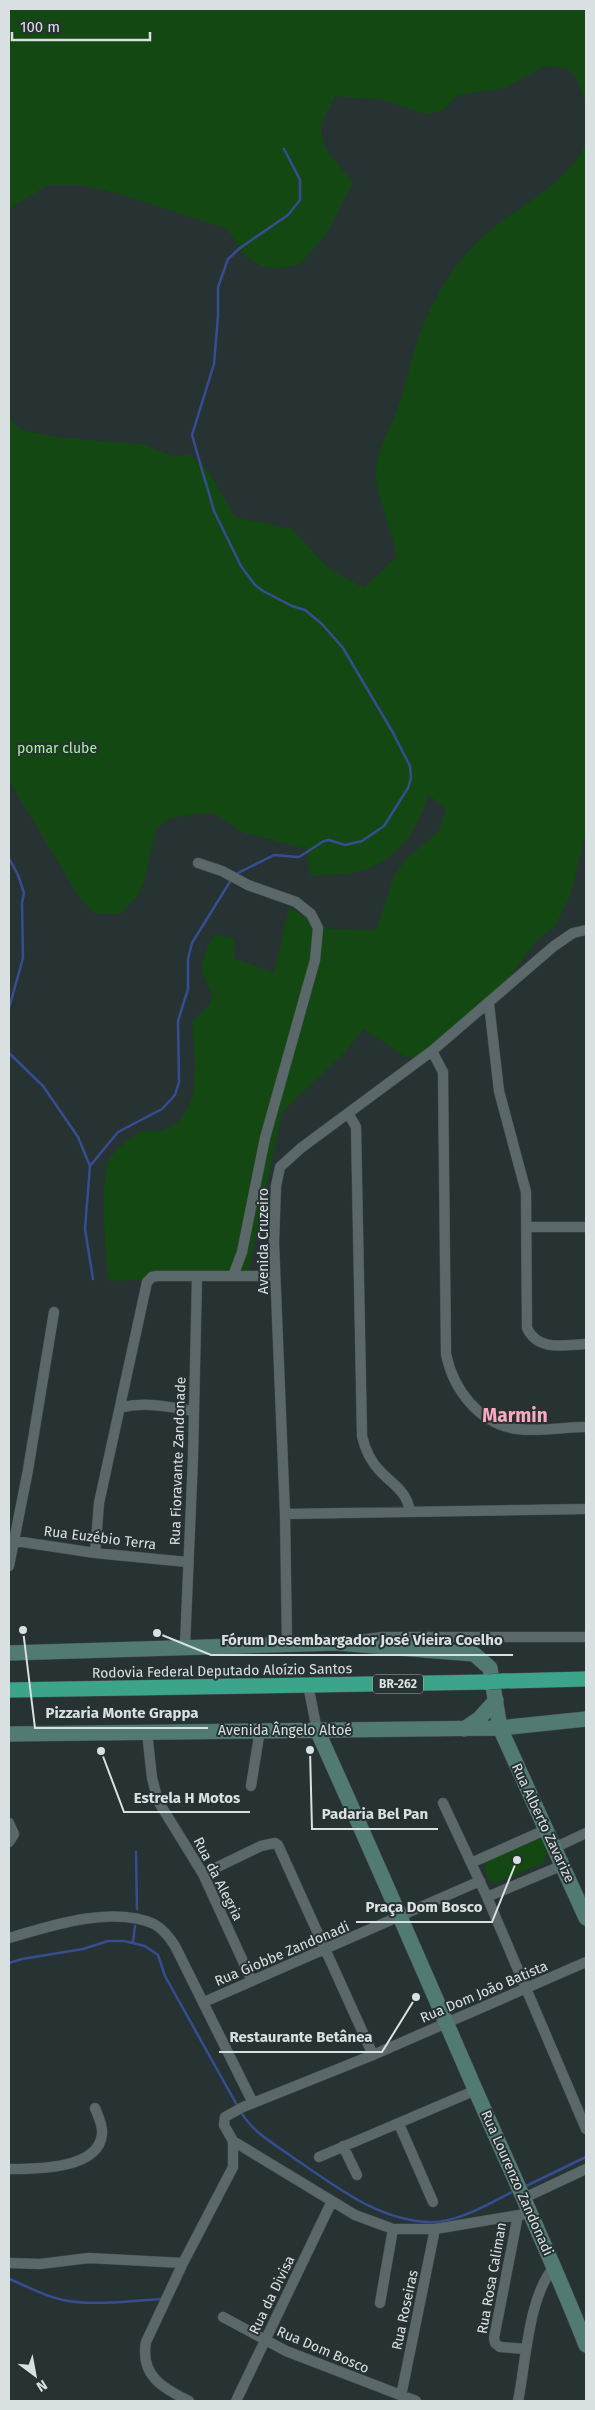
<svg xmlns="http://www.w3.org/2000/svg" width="595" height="2410" viewBox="0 0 595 2410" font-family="'Fira Sans',sans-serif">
<rect width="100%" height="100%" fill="#273233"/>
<path fill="#144812" d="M9,9H586V104L576,77L566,68L544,66L506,88L458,95L442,111L425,114L383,100L335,96C331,105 326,113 323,121C314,144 340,166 353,182L325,236L300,264L277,269L262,266L245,256L227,229L120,194L80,185H48L9,209Z
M586,143V832L570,896L555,926L537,940L499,991L419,1059L404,1056L363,1029L344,1053L282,1112L247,1277L108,1281C106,1255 98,1176 111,1156C114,1152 135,1133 140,1132C147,1130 156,1133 163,1130C204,1118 195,1055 192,1022L210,1004L212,995C198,966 200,963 214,934L234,938V958L274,973L289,908L330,929L376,930L394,876L406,859L439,831L446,808L428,795C419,826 401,856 369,868C352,875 329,874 311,877L306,849L244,833L217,815L203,813L172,818L156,828L144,883L137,896L121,914L94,913L81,900L9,781V417L21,430L63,438L142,444L175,457L189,454L208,471L235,517L292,529L328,568L364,588L397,556L376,483C374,454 388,433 398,407C406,385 410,360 418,338C433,299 454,261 486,234C519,204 568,185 586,143Z
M536,1839L544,1841L547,1846L544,1863L495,1883C484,1879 485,1871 486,1861Z"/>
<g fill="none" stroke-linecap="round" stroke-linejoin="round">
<path stroke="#374d91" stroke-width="2.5" d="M9,858L18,875L24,893L22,903L23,958L9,1008
M236,874L274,855L299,857L324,841L329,840L345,845L362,841L384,826L408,788L411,778L410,766L392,731L343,648L322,624L305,610L292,606L263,591L255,585L241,566L214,511L192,435L214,364L218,316V287L228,259L240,248L288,215L300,200V180L284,149
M9,1053L43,1086L78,1137L90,1166L85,1229L93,1279
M90,1166L118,1132L162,1109L175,1095L179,1082L178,1021L188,989V959L192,943L231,880
M136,1852L137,1909
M133,1942L135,1926
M9,1963L22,1959L83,1949L108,1941H124L145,1946L158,1955L165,1976L238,2107
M241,2112C253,2133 276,2145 295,2159C336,2186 377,2220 428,2222C456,2224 490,2203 514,2191
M524,2187L586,2157
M9,2279C27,2286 43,2296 63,2300C89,2306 133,2301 160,2299"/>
<defs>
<path id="street" d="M198,863L222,871L248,885L296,902L311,914L318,928L315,960L265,1138L242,1252L233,1276
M489,1004L499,1091L526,1192L527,1328C538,1352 565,1345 586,1344
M432,1051L443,1072L446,1354C453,1389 479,1424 517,1429C539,1432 564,1427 586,1427
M348,1113L356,1127L362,1436C365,1449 370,1461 380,1471C393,1485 406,1490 410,1511
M527,1227H586
M120,1408C144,1401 169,1407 194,1411
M285,1514L586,1509
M9,1540L95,1553L187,1562
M95,1553L99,1503L147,1282L152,1277L157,1276H275
M9,1566L28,1470L54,1312
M360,1640L383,1637H586
M287,1643L285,1514L274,1243L276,1186L280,1167L301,1148L432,1051L554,946L573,933L586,930
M185,1646L193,1457L197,1277
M308,1685L317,1730
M147,1732L152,1778L158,1801L203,1874L252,1981
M251,1786L260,1730
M443,1803L487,1897L586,2129
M9,1823L14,1834L9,1842
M554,1848L586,1833
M471,1863L545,1830
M203,1874L261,1846L275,1843L278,1845L373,2055
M487,1897L563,1865
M9,1938C50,1926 113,1905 154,1924C163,1929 170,1938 175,1946L253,2103
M204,2002L480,1881
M399,2124L433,2202
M233,2141L355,2215L393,2229H435L531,2213
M343,2146L357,2175
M319,2157L476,2090
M9,2169C34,2169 99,2170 102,2134C103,2125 98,2116 95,2108
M524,2198L586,2169
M518,2215L494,2338L495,2343L500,2347L526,2349
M9,2263L40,2264L89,2258L183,2263
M380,2303L393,2229
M223,2317L286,2351L416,2401
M401,2396L435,2229
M189,2401C162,2388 140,2375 146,2342L183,2263L233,2167V2141L224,2125L225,2117L243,2107L373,2055L586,1962
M236,2401L332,2201
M518,2401C526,2363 528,2295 555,2266"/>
<path id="secondary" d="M9,1653L337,1643L474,1654L490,1668L500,1728L586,1918
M464,1729L479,1719L496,1700
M317,1730C371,1849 423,1969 475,2089C512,2174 552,2258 586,2345
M9,1734L500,1728L586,1719"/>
<path id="highway" d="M503,1681L586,1679
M9,1690L488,1682"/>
</defs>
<use href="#street" stroke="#444d4e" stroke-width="11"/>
<use href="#secondary" stroke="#444d4e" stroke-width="16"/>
<use href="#highway" stroke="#444d4e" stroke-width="16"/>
<use href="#street" stroke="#5b6869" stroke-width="10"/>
<use href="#secondary" stroke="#517a73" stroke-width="15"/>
<use href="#highway" stroke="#3ba48a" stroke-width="15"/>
<defs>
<path id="highway-bridge" d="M488,1682L503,1681"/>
</defs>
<use href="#highway-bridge" stroke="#444d4e" stroke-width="16" stroke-linecap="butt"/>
<use href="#highway-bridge" stroke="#3ba48a" stroke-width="15"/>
</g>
<g text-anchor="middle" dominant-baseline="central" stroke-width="4" stroke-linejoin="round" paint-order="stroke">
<rect fill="#273233" stroke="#a4acad" stroke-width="1" x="373" y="1674.5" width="50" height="19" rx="4"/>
<g font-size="12" font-weight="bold" fill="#d9e0e1">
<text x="398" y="1684">BR-262</text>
</g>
<g font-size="14" fill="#a2f59c" stroke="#273233">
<text x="57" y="748">pomar clube</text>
</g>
<g font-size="14" fill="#d9e0e1" stroke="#273233">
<text transform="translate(263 1241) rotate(-90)">Avenida Cruzeiro</text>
<text transform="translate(178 1461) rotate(-88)">Rua Fioravante Zandonade</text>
<text transform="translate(100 1538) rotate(7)">Rua Euzébio Terra</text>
<text transform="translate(222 1671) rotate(-1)">Rodovia Federal Deputado Aloízio Santos</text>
<text x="285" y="1730">Avenida Ângelo Altoé</text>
<text transform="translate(543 1823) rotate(65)">Rua Alberto Zavarize</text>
<text transform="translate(218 1879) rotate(63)">Rua da Alegria</text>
<text transform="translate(282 1954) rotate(-23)">Rua Giobbe Zandonadi</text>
<text transform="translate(484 1992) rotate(-23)">Rua Dom João Batista</text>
<text transform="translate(517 2183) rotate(66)">Rua Lourenzo Zandonadi</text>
<text transform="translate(492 2278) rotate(-80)">Rua Rosa Caliman</text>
<text transform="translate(272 2295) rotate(-64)">Rua da Divisa</text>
<text transform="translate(405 2310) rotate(-78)">Rua Roseiras</text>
<text transform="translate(323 2350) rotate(23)">Rua Dom Bosco</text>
</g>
<g font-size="19" font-weight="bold" fill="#fba9c0" stroke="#273233">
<text x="515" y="1415">Marmin</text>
</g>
</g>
<path fill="none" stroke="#d9e0e1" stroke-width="2" d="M157 1633L211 1655H513M23 1630L35 1728H208M101 1751L124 1812H250M310 1750L312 1829H438M517 1860L492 1922H356M416 1997L382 2052H219"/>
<g fill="#d9e0e1" stroke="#273233" stroke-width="2">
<circle cx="157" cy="1633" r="5"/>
<circle cx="23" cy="1630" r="5"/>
<circle cx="101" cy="1751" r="5"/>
<circle cx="310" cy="1750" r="5"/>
<circle cx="517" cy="1860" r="5"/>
<circle cx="416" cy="1997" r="5"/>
</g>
<g font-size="15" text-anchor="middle" font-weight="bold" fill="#d9e0e1" stroke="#273233" stroke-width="4" stroke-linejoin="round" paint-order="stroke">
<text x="362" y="1645">Fórum Desembargador José Vieira Coelho</text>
<text x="122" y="1718">Pizzaria Monte Grappa</text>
<text x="187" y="1803">Estrela H Motos</text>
<text x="375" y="1819">Padaria Bel Pan</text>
<text x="424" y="1912">Praça Dom Bosco</text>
<text x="301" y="2042">Restaurante Betânea</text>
</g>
<rect width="595" height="2410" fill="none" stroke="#d9e0e1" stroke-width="20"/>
<g transform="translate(35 2375) rotate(148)" stroke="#273233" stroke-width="4" paint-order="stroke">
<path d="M0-4L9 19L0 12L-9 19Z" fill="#d9e0e1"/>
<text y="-8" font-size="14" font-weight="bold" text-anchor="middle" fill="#d9e0e1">N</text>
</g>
<path d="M12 32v8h138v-8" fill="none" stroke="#d9e0e1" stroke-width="2.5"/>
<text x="20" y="32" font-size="15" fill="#d9e0e1" stroke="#273233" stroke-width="4" paint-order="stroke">100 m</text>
</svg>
